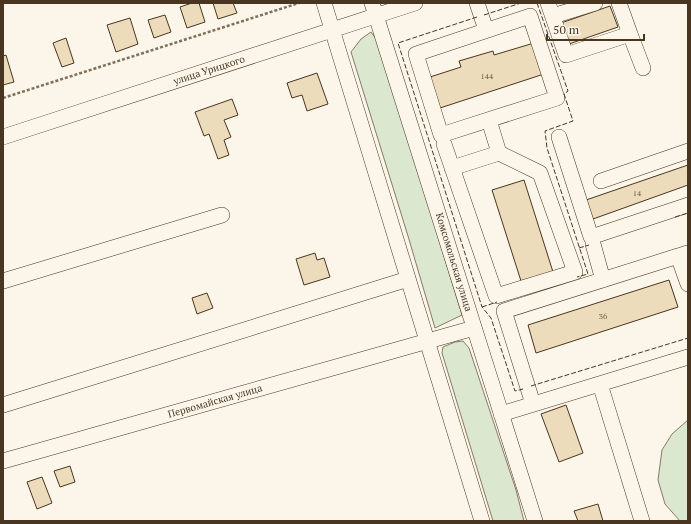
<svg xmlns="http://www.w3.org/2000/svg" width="691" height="524" viewBox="0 0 691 524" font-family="'PT Serif',serif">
<rect width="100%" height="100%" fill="#fbf6e9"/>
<path fill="#dce7d0" stroke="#887966" d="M371,32L379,43L462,315L435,328L408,236L351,52L361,39Z
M463,341L469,348L516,490L524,521H493L442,353L443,347L455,342Z
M688,420V521H680L665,504L658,480L662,450L672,434Z"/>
<path fill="#ecdcbc" stroke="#4a3520" d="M192,3H199L205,22L187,28L180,7Z
M213,3H233L237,13L218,19Z
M610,6L618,27L569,44L561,23Z
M165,15L171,32L154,38L148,20Z
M130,18L138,44L116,52L107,25Z
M66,38L74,63L62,67L53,43Z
M534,43L544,74L440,108L430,77L461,67L459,61L493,51L494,55Z
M6,55L14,82L3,85V56Z
M317,73L328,104L307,111L302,95L292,98L287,83Z
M232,99L238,115L224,120L231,137L224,140L229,155L218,159L209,134L204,136L195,112Z
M688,165V185L593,219L586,200Z
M524,180L553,272L521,281L492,190Z
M315,253L317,260L324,258L330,277L304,285L296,259Z
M669,280L678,307L536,353L528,325Z
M207,293L213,308L197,314L192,298Z
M566,405L583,453L559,462L541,414Z
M70,466L75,482L60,487L54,471Z
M42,477L52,503L37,509L27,482Z
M598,504L603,521H578L574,511Z"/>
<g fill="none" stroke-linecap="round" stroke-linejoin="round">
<defs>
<path id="minor" d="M324,3L482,521
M372,3L535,521
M477,3L486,30
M548,3L566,55L630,34L619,3
M530,16L557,98L441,135L416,54Z
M553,16L595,3
M630,34L643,68
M489,120L499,153
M3,137L415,3
M559,137L591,237L688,205
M444,144L496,296L575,272L540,173L499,153L452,168
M601,181L688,151
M593,244L603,280
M687,253L678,256L688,284
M3,281L222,215
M600,384L642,521
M533,404L504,311L678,256
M3,405L408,279
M501,414L688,357
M3,461L474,328"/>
</defs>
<use href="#minor" stroke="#4a3520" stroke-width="16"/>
<path stroke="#7f6f5c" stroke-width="2.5" stroke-dasharray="3 2" stroke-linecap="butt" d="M3,98L299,3"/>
<use href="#minor" stroke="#fbf6e9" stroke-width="15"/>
<path stroke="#4a3520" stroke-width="1" stroke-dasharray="5 2" stroke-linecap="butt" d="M537,3L568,91L564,94L573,121L545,131L547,148L588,274L577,277
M484,15L521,3
M477,17L398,43L482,307L491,318L515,391L523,389
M675,217L688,213
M579,248L589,245
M482,307L497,302
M531,386L688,338"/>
</g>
<g text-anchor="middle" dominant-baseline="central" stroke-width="3" stroke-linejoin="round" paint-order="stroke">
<g font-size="8" fill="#725f47">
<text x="487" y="76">144</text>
<text x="637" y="193">14</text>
<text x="603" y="316">36</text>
</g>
<g font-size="10" fill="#4a3520" stroke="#fbf6e9">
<text transform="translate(209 70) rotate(-18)">улица Урицкого</text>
<text transform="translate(454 262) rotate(73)">Комсомольская улица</text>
<text transform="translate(215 401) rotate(-16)">Первомайская улица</text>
</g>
</g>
<rect width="691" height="524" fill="none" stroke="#4a3520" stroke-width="8"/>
<path d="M547 34v6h97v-6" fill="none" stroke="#4a3520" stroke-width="2"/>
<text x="553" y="34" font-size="12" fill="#4a3520" stroke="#fbf6e9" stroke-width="3" paint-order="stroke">50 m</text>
</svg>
